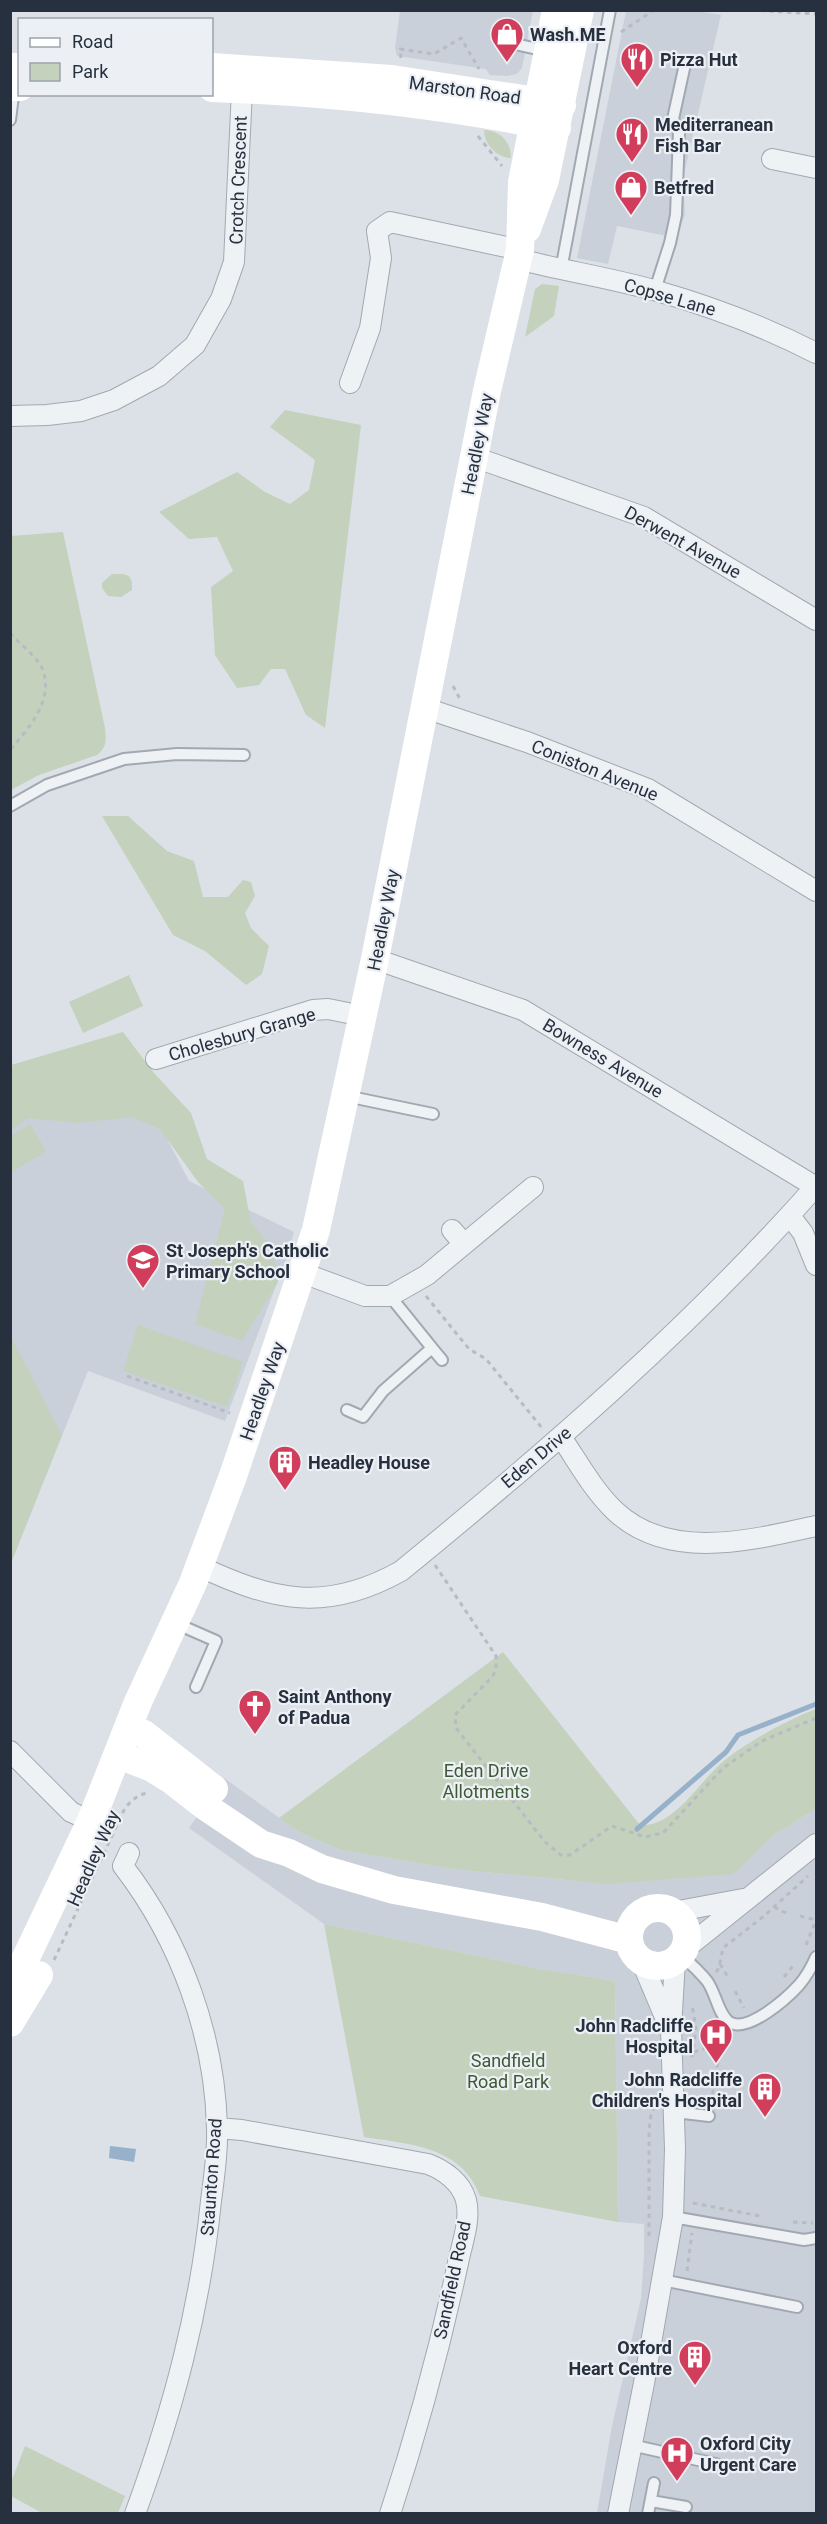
<svg xmlns="http://www.w3.org/2000/svg" width="827" height="2524" viewBox="0 0 827 2524" font-family="Roboto,sans-serif">
<rect width="100%" height="100%" fill="#dce1e7"/>
<path fill="#cad0d9" d="M400,11H533L522,68L517,74L507,76L490,75L486,69L397,56L395,48Z
M626,11H697L721,15L683,178L685,214L677,238L617,226L608,264L577,258Z
M117,1042L189,1181L294,1232L285,1262L225,1421L88,1371L11,1563V1095Z
M224,1778L299,1832L341,1850L453,1869L576,1881L742,1865L774,1835L816,1809V2513H597L612,2426L641,2299L644,2256V2224L618,2222L615,1981L535,1968L324,1924L189,1828Z"/>
<path fill="#c3d1bd" d="M484,130C501,131 511,142 511,158C497,158 484,144 484,130Z
M542,284L559,286L554,316L525,337L535,289Z
M285,410L361,425L325,728L306,715L285,669H271L259,685L237,688L215,655L211,587L233,571L217,537L189,539L159,512L237,472L265,492L290,504L309,490L315,460L270,427Z
M63,532L105,728C106,740 107,747 97,755L39,775L11,790V536Z
M112,574H123L129,576L132,582V590L121,597L108,596L102,588V583Z
M102,816H128L167,851L194,861L203,897H228L243,880L251,882L255,896L245,913L251,928L269,946L262,974L246,985L205,951L173,935Z
M129,975L143,1006L83,1033L69,1002Z
M123,1032L154,1073L191,1113L207,1159L243,1181L251,1223L272,1247L278,1282L242,1341L195,1324L225,1209L198,1182L160,1129L132,1117L77,1123L28,1118L11,1130V1065Z
M30,1124L46,1151L11,1173V1136Z
M138,1325L243,1362L227,1407L123,1371Z
M11,1337L62,1435L11,1563H10Z
M503,1652L640,1825C675,1828 701,1778 726,1759C753,1739 785,1721 816,1709V1809L774,1835L733,1874L607,1884L453,1869L341,1850L299,1832L279,1818Z
M324,1924L535,1968L615,1981L618,2222L480,2196C462,2146 408,2144 364,2137Z
M25,2446L125,2496L118,2513H42L11,2496V2482Z"/>
<path fill="#96b1c9" d="M110,2146L136,2149L134,2162L109,2158Z"/>
<g fill="none" stroke-linecap="round" stroke-linejoin="round">
<path stroke="#96b1c9" stroke-width="5" d="M637,1829L726,1752L738,1735L816,1704"/>
<defs>
<path id="lane" d="M500,30L498,40L546,51
M10,120L14,88
M561,270L610,10
M655,290L670,243L676,215L679,133L673,119L685,64
M10,806L47,785L124,759L177,754L244,755
M346,1096L433,1114
M432,1348L442,1360
M347,1410L363,1417L383,1391L432,1348L390,1296
M175,1623L216,1641L196,1687
M681,1955C690,1963 700,1972 707,1981C716,1993 718,2014 729,2022C748,2034 788,1997 799,1985C806,1977 812,1966 816,1957
M675,2112L709,2116
M673,2217L804,2240L816,2238
M662,2280L797,2307
M631,2445L716,2464
M651,2501L686,2507
M648,2514L654,2483"/>
<path id="street" d="M772,159L816,168
M518,259C564,271 612,278 657,291C713,307 765,327 816,353
M350,383L370,328L381,258L377,231L390,222L520,250
M10,416L47,415L81,411L114,400L159,376L195,345L221,299L234,262L242,89
M474,457L644,517L816,620
M425,708L527,742L648,789L816,891
M375,959L523,1010L816,1187
M156,1059L313,1010L328,1009L363,1016
M790,1216L803,1233L816,1265
M452,1230L464,1244
M303,1273L365,1296H390L427,1275L533,1187
M561,1437C578,1462 593,1490 615,1511C669,1562 752,1540 816,1526
M199,1566C273,1601 326,1613 401,1571C548,1451 690,1328 816,1186
M10,1751L71,1812L91,1821
M129,1853L123,1866C180,1940 215,2035 217,2128C218,2152 214,2177 211,2201C200,2310 173,2410 135,2514
M673,1912L743,1899
M685,1949L816,1844
M641,1960L668,2024
M217,2128L242,2130L428,2164C444,2170 461,2182 466,2200C471,2220 462,2243 458,2263C440,2347 417,2432 390,2514
M618,2514L644,2383L673,2217L675,2149L671,2029L675,1960"/>
</defs>
<use href="#lane" stroke="#a2a8b1" stroke-width="14"/>
<use href="#street" stroke="#a2a8b1" stroke-width="22"/>
<path stroke="#b7bcc2" stroke-width="3" stroke-dasharray="4.5 4.5" stroke-linecap="butt" d="M751,10L816,14
M621,32L654,10
M401,58L400,49L434,54L461,38L479,69
M478,136L502,166
M10,633C18,642 38,658 42,668C55,699 29,728 10,750
M453,686L460,699
M426,1296L469,1349L486,1359L542,1428
M127,1376L230,1413
M435,1565L496,1656V1670L492,1677L455,1715L456,1728L545,1842L561,1855H570L612,1826L645,1837L663,1833L723,1768L762,1741L816,1718
M774,1907L786,1913
M800,1916L816,1920
M806,1945L816,1920
M54,1960L125,1808C132,1800 138,1794 149,1793
M720,1964L728,1977
M716,1972L719,1968L723,1948L764,1916L808,1876
M784,1977L793,1966
M735,1991L744,2008
M694,2052L735,2039
M692,2057L696,2029L692,2004
M711,2103L721,2043
M693,2203L760,2216
M793,2222L813,2223
M649,2236V2131L651,2114L654,2108
M687,2271L692,2233"/>
<use href="#lane" stroke="#eff2f5" stroke-width="10"/>
<use href="#street" stroke="#eff2f5" stroke-width="20"/>
<path stroke="#fff" stroke-width="28" d="M10,67H20
M212,67L392,79L562,105
M10,87H20
M212,88C328,92 442,104 557,128
M527,229L545,180L580,10
M129,1728L144,1734L214,1789
M119,1755L152,1768L170,1779L206,1807L261,1844L289,1853L322,1869L394,1890L542,1917L629,1940
M629 1937a29 29 0 1 1 58 0a29 29 0 1 1-58 0Z
M10,1991L91,1821L138,1702L193,1583L233,1476L316,1230L375,959L487,391L520,250L522,182L556,10
M10,2023L39,1975"/>
</g>
<defs>
<symbol id="shop-pin" viewBox="-11 -11 22 30"><path d="M0 17L-7.5 6A9.5 9.5 0 1 1 7.5 6Z" fill="#d13d5a" stroke="#ecf0f5"/><path d="M-5-2.5h2.3a2.7 3.5 0 0 1 5.4 0H5L5.5 6h-11ZM-1.5-2.5h3a1.5 2.3 0 0 0-3 0Z" fill="#fff"/></symbol>
<symbol id="restaurant-pin" viewBox="-11 -11 22 30"><path d="M0 17L-7.5 6A9.5 9.5 0 1 1 7.5 6Z" fill="#d13d5a" stroke="#ecf0f5"/><path d="M-5-6h1v4h1v-4h1v4h1v-4h1v5L-1.5 .5V6h-2V.5L-5-1ZM5-6V6H3V1.5H1.5Q1.5-4 5-6Z" fill="#fff"/></symbol>
<symbol id="school-pin" viewBox="-11 -11 22 30"><path d="M0 17L-7.5 6A9.5 9.5 0 1 1 7.5 6Z" fill="#d13d5a" stroke="#ecf0f5"/><path d="M0-5L7-2L0 1L-7-2ZM-4 1L0 2.5L4 1V4Q0 6-4 4Z" fill="#fff"/></symbol>
<symbol id="building-pin" viewBox="-11 -11 22 30"><path d="M0 17L-7.5 6A9.5 9.5 0 1 1 7.5 6Z" fill="#d13d5a" stroke="#ecf0f5"/><path d="M-4-6H4V6H1V3H-1V6H-4ZM-2.5-4.3h1.7v1.8h-1.7ZM.8-4.3h1.7v1.8H.8ZM-2.5-1h1.7V.8h-1.7ZM.8-1h1.7V.8H.8Z" fill="#fff"/></symbol>
<symbol id="church-pin" viewBox="-11 -11 22 30"><path d="M0 17L-7.5 6A9.5 9.5 0 1 1 7.5 6Z" fill="#d13d5a" stroke="#ecf0f5"/><path d="M-1.2-6h2.4v3.5h3.3v2.4h-3.3V6h-2.4V-.1h-3.3v-2.4h3.3Z" fill="#fff"/></symbol>
<symbol id="hospital-pin" viewBox="-11 -11 22 30"><path d="M0 17L-7.5 6A9.5 9.5 0 1 1 7.5 6Z" fill="#d13d5a" stroke="#ecf0f5"/><path d="M-5-5h3v3.5h4V-5h3V5h-3V1.5h-4V5h-3Z" fill="#fff"/></symbol>
</defs>
<g fill-rule="evenodd">
<use href="#shop-pin" x="488" y="15" width="38" height="52"/>
<use href="#restaurant-pin" x="618" y="40" width="38" height="52"/>
<use href="#restaurant-pin" x="613" y="115" width="38" height="52"/>
<use href="#shop-pin" x="612" y="168" width="38" height="52"/>
<use href="#school-pin" x="124" y="1241" width="38" height="52"/>
<use href="#building-pin" x="266" y="1443" width="38" height="52"/>
<use href="#church-pin" x="236" y="1687" width="38" height="52"/>
<use href="#hospital-pin" x="697" y="2016" width="38" height="52"/>
<use href="#building-pin" x="746" y="2070" width="38" height="52"/>
<use href="#building-pin" x="676" y="2338" width="38" height="52"/>
<use href="#hospital-pin" x="658" y="2434" width="38" height="52"/>
</g>
<g text-anchor="middle" dominant-baseline="central" stroke-width="4.5" stroke-linejoin="round" paint-order="stroke">
<g font-size="18" font-weight="bold" fill="#26303e" stroke="#ecf0f5" text-anchor="start">
<text x="530" y="34">Wash.ME</text>
<text x="660" y="59">Pizza Hut</text>
<text x="655" y="124">Mediterranean<tspan x="655" dy="21">Fish Bar</tspan></text>
<text x="654" y="187">Betfred</text>
<text x="166" y="1250">St Joseph's Catholic<tspan x="166" dy="21">Primary School</tspan></text>
<text x="308" y="1462">Headley House</text>
<text x="278" y="1696">Saint Anthony<tspan x="278" dy="21">of Padua</tspan></text>
<text x="693" y="2025" text-anchor="end">John Radcliffe<tspan x="693" dy="21">Hospital</tspan></text>
<text x="742" y="2079" text-anchor="end">John Radcliffe<tspan x="742" dy="21">Children's Hospital</tspan></text>
<text x="672" y="2347" text-anchor="end">Oxford<tspan x="672" dy="21">Heart Centre</tspan></text>
<text x="700" y="2443">Oxford City<tspan x="700" dy="21">Urgent Care</tspan></text>
</g>
<g font-size="18" fill="#26303e" stroke="#ecf0f5">
<text transform="translate(465 90) rotate(8)">Marston Road</text>
<text transform="translate(238 180) rotate(-88)">Crotch Crescent</text>
<text transform="translate(670 297) rotate(16)">Copse Lane</text>
<text transform="translate(477 444) rotate(-79)">Headley Way</text>
<text transform="translate(683 542) rotate(29)">Derwent Avenue</text>
<text transform="translate(595 770) rotate(22)">Coniston Avenue</text>
<text transform="translate(383 920) rotate(-79)">Headley Way</text>
<text transform="translate(242 1034) rotate(-16)">Cholesbury Grange</text>
<text transform="translate(603 1058) rotate(31)">Bowness Avenue</text>
<text transform="translate(262 1391) rotate(-71)">Headley Way</text>
<text transform="translate(536 1457) rotate(-40)">Eden Drive</text>
<text transform="translate(93 1858) rotate(-66)">Headley Way</text>
<text transform="translate(211 2177) rotate(-86)">Staunton Road</text>
<text transform="translate(452 2280) rotate(-78)">Sandfield Road</text>
</g>
<g font-size="18" fill="#3c5a33" stroke="#ecf0f5">
<text x="486" y="1770">Eden Drive<tspan x="486" dy="21">Allotments</tspan></text>
<text x="508" y="2060">Sandfield<tspan x="508" dy="21">Road Park</tspan></text>
</g>
</g>
<rect width="827" height="2524" fill="none" stroke="#26303e" stroke-width="24"/>
<rect x="18" y="18" width="195" height="78" fill="#ecf0f5" stroke="#9da3ac" stroke-width="1.5"/>
<rect x="30" y="38" width="30" height="9" fill="#ffffff" stroke="#9da3ac" stroke-width="1.5"/>
<text x="72" y="48" font-size="18" fill="#26303e">Road</text>
<rect x="30" y="63" width="30" height="18" fill="#c3d1bd" stroke="#9da3ac" stroke-width="1.5"/>
<text x="72" y="78" font-size="18" fill="#26303e">Park</text>
</svg>
